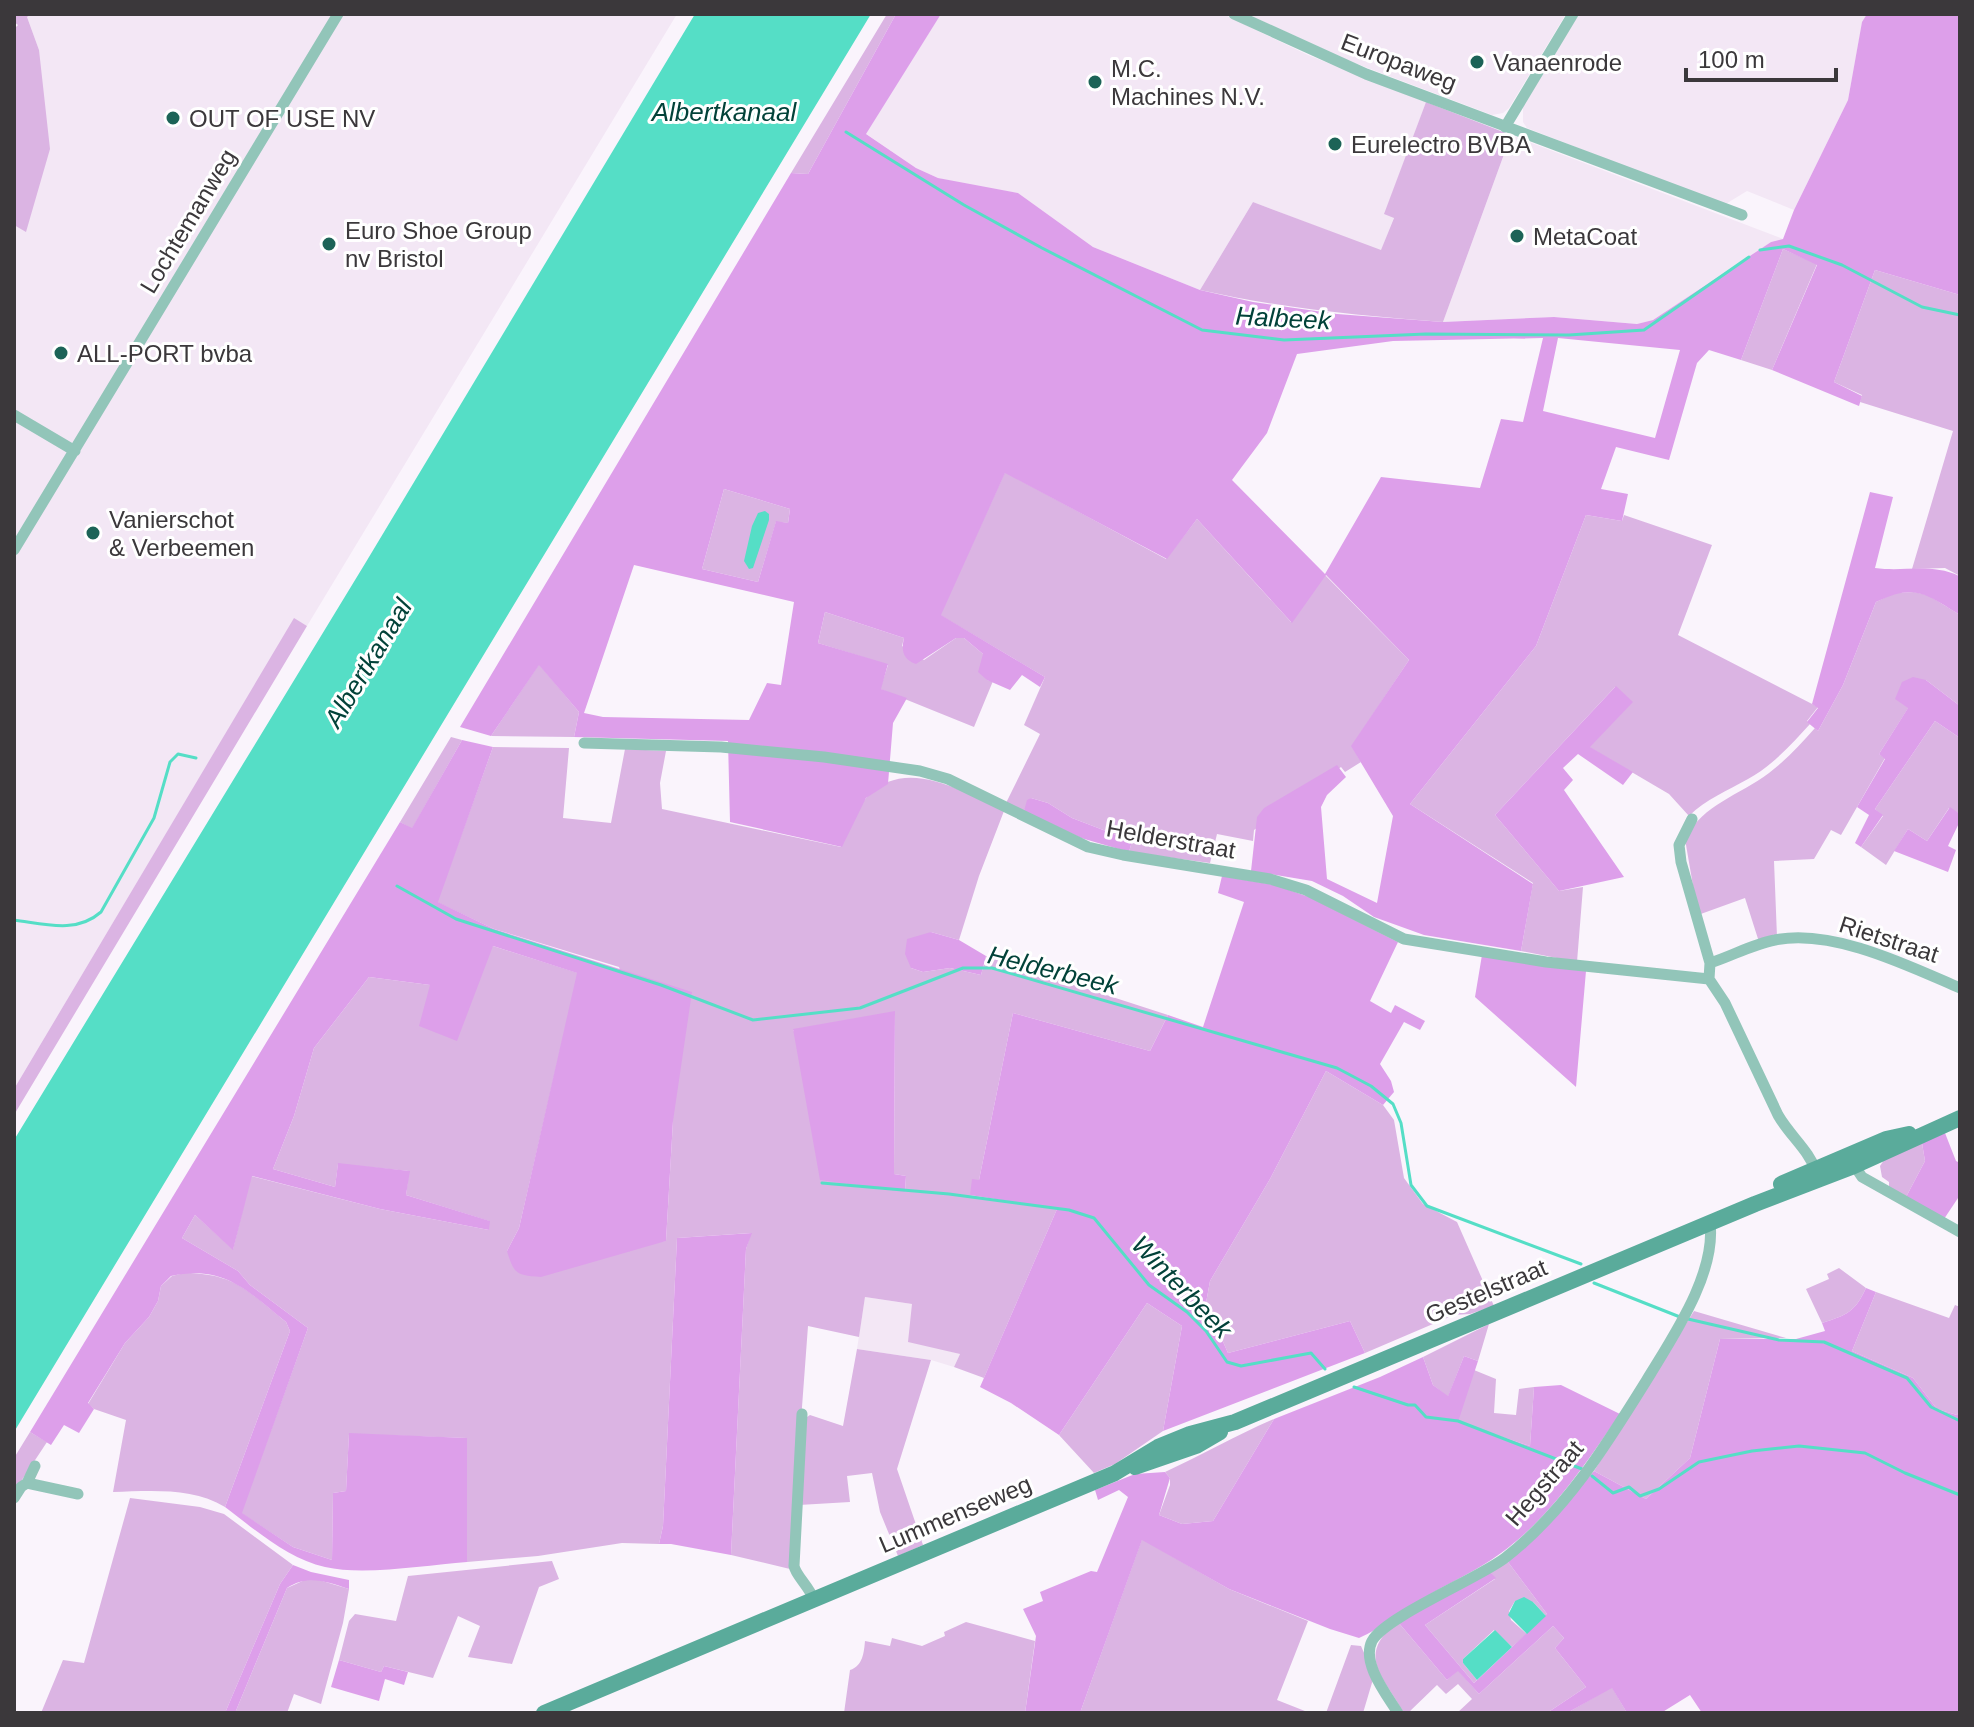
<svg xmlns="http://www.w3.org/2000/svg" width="1974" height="1727" viewBox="0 0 1974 1727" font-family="Helvetica,sans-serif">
<rect width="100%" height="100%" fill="#faf4fc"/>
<path fill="#f3e7f5" d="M31,14H677L307,626L294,619L14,1089V225L26,231L39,50L27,17Z
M941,14H1223L1308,55L1426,102L1385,213L1394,217L1381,251L1253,202L1200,290L1093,247L1018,193L971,186L938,178L916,168L865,133Z
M1247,14H1566L1509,108L1503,113L1492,115L1352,62Z
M1579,14H1867L1862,23L1848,100L1794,210L1747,191L1724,205L1527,128L1523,122V107Z
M1511,135L1783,239L1771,242L1653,320L1637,324L1554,317L1443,322Z
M865,1297L912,1304L938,1348L960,1354L954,1367L931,1360L857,1349Z"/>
<path fill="#dbb4e3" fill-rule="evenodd" d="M14,14H31L27,17L39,50L50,149L26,232L14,225V29L18,25L14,22Z
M887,14H896L808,174L791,173Z
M1426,102L1511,135L1443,322C1361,316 1280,308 1200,290L1253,202L1381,250L1394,218L1384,214Z
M1783,249L1817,264L1772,370L1741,360Z
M1875,270L1960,295V576L1945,568L1912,569L1953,431L1860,402L1862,395L1834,382Z
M1005,472L1166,559L1197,519L1291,622L1325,575L1409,660L1352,746L1361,762L1345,772L1341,767L1254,830L1253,841L1217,834L1210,863L1129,852L1132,841L1072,818L1048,803L1031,798L1024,811L1006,803L1040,734L1024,725L1045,677L940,615Z
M724,489L790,509L788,523L776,522L758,582L702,569Z
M1586,515L1622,521L1624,515L1712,545L1678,635L1818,707L1807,721L1810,724C1792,744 1772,766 1748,779C1727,791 1706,799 1689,816L1669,794L1589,747L1632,702L1615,687L1495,815L1559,891L1583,887L1577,962L1521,951L1533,883L1410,804L1536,646Z
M1914,592L1928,595L1960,615V706L1926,680L1879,754L1885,758L1841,835L1831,830L1814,859L1774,861L1777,937L1759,942L1745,898L1698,915L1685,839C1703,804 1740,795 1769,773C1786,760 1801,744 1815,728L1818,731L1843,685L1876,602L1894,593Z
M825,612L904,638L902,646L924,660L956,638H964L983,654L987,680L993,681L974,727L880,689L888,665L818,643Z
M294,618L307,626L14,1115V1089Z
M539,664L579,712L574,737L491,736Z
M1935,721L1960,738V814L1949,808L1927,841L1908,829L1886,865L1861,847L1883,816L1875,809Z
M451,737L462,740L412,829L400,822Z
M493,747L569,748L563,818L611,823L625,749L666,751L660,783L662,809L841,847C850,833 855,810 867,797C905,755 964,792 1004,811L979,876L959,940L931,932L911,968L923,972L950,968L981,975L986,956L1168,1015L1150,1051L1013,1013L979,1180L970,1195L1057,1209L984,1378L954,1367L960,1354L908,1342L912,1304L865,1297L859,1337L808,1326L790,1569L731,1555L746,1249L751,1233L677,1238L663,1526L659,1544L622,1543L538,1556L467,1562V1438L349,1434L346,1491L333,1493L332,1560L293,1547L241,1513L308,1328L250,1285L238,1271L182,1238L195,1215L233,1249L251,1176L380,1209L489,1230V1221L406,1195L409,1171L338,1164L335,1187L273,1169L294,1116L314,1048L369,977L430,985L493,946L578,973L519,1228L507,1251L666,1241L673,1121L619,967L494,929L437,902ZM895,1012L894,1174L906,1176L905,1192L793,1030Z
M1326,1071L1383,1105L1394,1120L1404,1178L1423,1204L1457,1222L1494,1306L1470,1314L1454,1315L1365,1353L1350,1321L1228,1353L1206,1303L1210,1281L1270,1179Z
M1922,1143L1925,1161L1906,1197L1889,1187V1182L1882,1177L1880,1166L1884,1160Z
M1839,1268L1866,1288C1855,1312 1847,1315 1822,1323L1806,1289L1829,1279L1827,1274Z
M184,1273C235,1273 249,1292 286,1322L290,1331L225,1507C192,1487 150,1491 113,1492L126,1420L94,1409L88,1404L125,1343L149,1317L158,1301L161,1286L172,1276Z
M1876,1292L1949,1318L1955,1305L1960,1307V1409L1957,1415L1937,1409L1913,1378L1852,1351Z
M1147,1303L1182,1326L1163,1431L1115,1464L1094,1473L1059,1435Z
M1694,1311L1786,1338L1720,1339L1690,1458L1646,1499L1594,1471Z
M1489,1324L1478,1361L1464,1356L1448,1397L1433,1385L1423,1357Z
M857,1349L931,1360L897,1469L923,1545L898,1556L880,1512L872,1473L847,1476L850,1502L799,1505L807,1417L810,1415L843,1426Z
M1474,1370L1496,1379L1494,1413L1516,1415L1519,1389L1534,1387L1530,1446L1457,1422Z
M1274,1419L1213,1521L1182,1524L1159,1515L1170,1485V1478L1165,1472C1202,1455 1237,1435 1274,1419Z
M30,1432L47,1442L14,1492V1458Z
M130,1498L200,1507L224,1514L293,1565L280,1584L225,1713H41L63,1660L84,1663Z
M1142,1539L1229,1589L1308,1621L1277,1700L1310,1713H1080Z
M552,1561L559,1579L539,1587L512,1664L468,1657L480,1626L458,1616L433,1678L384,1666L381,1672L339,1660L349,1621L355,1614L396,1621L408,1576Z
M1508,1562L1547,1614L1546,1616L1533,1602L1515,1601L1509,1611L1511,1620L1527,1634L1512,1647L1494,1630L1463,1659V1663L1477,1680L1474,1683L1425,1625L1495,1579L1490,1572Z
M307,1579L319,1580L349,1589L343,1623L321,1704L294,1694L287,1713H235L287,1588Z
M966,1622L1035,1641L1025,1713H844L850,1670C863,1666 864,1652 865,1641L890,1646L892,1638L922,1646L945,1636L944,1632Z
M1398,1622L1447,1680L1458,1670L1479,1694L1553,1626L1564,1638L1555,1648L1586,1687L1547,1713H1457L1472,1699L1458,1684L1446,1694L1437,1685L1408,1713H1404C1383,1676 1355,1655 1398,1622Z
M1351,1645L1361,1646L1374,1676L1363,1713H1326Z
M1612,1687L1627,1713H1567Z"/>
<path fill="#dd9fea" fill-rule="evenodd" d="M896,14H941L866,134L916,168L938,178L1018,193L1093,247L1200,290L1253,302L1337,314L1443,322L1554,317L1637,324L1653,320L1771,242L1783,239L1794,210L1848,100L1862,22L1867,14H1960V295L1875,270L1834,382L1862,396L1859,406L1772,370L1817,265L1783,249L1741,360L1709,350L1697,363L1669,460L1616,447L1601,489L1628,494L1622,521L1586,515L1536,646L1410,804L1533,884L1521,951L1424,935L1374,917L1343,896L1312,881L1251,871L1257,817L1264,808L1337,765L1346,777L1327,795L1321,807L1327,879L1377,903L1393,816L1351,746L1409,660L1326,575L1292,623L1197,519L1167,559L1005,473L941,615L1045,677L1040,687L1022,675L1010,690L987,680L978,672L983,654L964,638H956L916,664C903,659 901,651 904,638L825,612L818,643L888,664L881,689L907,698L893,723L888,784L866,798L842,847L730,822L728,741L574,737L579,712L539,665L491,736L460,727L791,173L808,174ZM1543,338L1523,422L1501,419L1480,488L1381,477L1325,574L1232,480L1267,433L1297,354L1393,341ZM1558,338L1680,350L1655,438L1543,411ZM724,489L790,509L788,523L776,521L758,582L702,569ZM634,565L794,602L781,685L767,683L749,720L603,717L584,713Z
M1870,492L1893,497L1875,568C1904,572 1932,563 1959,576L1960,615C1926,594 1915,583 1876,602L1843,685L1818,731L1807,722L1818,708L1812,704Z
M1913,677L1926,680L1960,706V738L1935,721L1875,809L1883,815L1861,847L1855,843L1869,815L1857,807L1885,759L1879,754L1908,708L1895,699L1902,682Z
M1616,686L1633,702L1590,747L1633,772L1623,785L1578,754L1563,768L1573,780L1564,790L1624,877L1559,891L1495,815Z
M462,740L493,747L438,902L494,929L692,992L673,1121L666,1241L541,1277C517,1275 514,1275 507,1251L519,1228L577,973L493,946L457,1041L419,1026L430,985L369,977L314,1048L294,1116L273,1169L335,1187L338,1163L410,1171L406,1195L490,1221L489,1230L380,1209L252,1176L233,1250L195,1215L182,1238L238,1271L250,1285L308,1328L242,1513L293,1547L332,1560L333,1493L346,1491L349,1433L467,1438V1562C426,1565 364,1576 325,1567C288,1559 254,1529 225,1507L290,1331L286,1322C249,1292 224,1264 171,1276L161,1286L158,1301L149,1317L125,1343L88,1403L94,1409L79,1433L64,1425L51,1445L30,1432L400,822L412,828Z
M1031,798L1048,803L1072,818L1132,841L1129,852L1081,838L1024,811L1027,800Z
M1950,807L1960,814V821L1948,846L1956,850L1948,872L1894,851L1908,829L1927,841Z
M1222,876L1275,885L1309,897L1398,942L1370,1001L1391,1013L1395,1005L1425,1021L1420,1030L1404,1022L1380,1064L1391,1081L1394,1092L1383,1105L1326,1071L1270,1179L1210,1281L1206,1303L1228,1353L1350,1321L1365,1353L1163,1431L1182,1326L1147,1303L1059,1435L1011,1403L980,1387L1057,1209L970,1195L972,1179L979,1180L1013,1013L1150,1051L1168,1015L1203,1027L1244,902L1218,893Z
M931,932L959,940L986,956L981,975L950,968L923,972L911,968L905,954L907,939Z
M1482,955L1586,971L1576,1087L1475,997Z
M895,1011L894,1174L906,1176L905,1192L820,1180L793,1029Z
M1945,1133L1956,1161L1960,1163V1195L1944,1219L1906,1197L1925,1161L1922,1143Z
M752,1233L746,1249L731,1555L671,1544H659L663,1526L677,1238Z
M1866,1288L1876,1292L1852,1351L1913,1378L1937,1409L1957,1415L1960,1409V1713H1702L1690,1695L1661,1713H1627L1612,1688L1567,1713H1547L1586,1687L1555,1648L1564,1638L1553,1626L1479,1694L1458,1671L1447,1680L1398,1622L1490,1572L1496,1578L1425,1625L1474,1683L1547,1614L1508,1562L1540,1533L1594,1471L1646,1499L1690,1458L1720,1339H1796L1825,1331L1822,1323C1847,1315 1855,1312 1866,1288Z
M1464,1356L1478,1361L1458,1422L1530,1446L1534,1387L1561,1385L1620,1414C1585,1464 1551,1517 1501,1553C1477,1571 1448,1583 1422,1599C1400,1612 1382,1628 1359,1638L1330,1629L1229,1589L1142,1540L1080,1713H1025L1036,1636L1023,1609L1043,1601L1040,1592L1091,1571L1097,1572L1128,1497L1119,1490L1098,1500L1095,1490L1135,1474L1165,1472L1170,1478L1159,1515L1182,1524L1213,1521L1274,1419L1380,1377L1423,1357L1433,1385L1448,1396Z
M293,1565L311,1572L349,1580V1589C327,1582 308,1574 287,1588L235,1713H225L280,1584Z
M339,1660L381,1672L384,1666L408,1672L404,1685L385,1679L379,1701L331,1687Z"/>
<path fill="#55dec6" d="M695,14H871L14,1432V1140L366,562Z
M765,511L769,514V520L753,568L749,569L744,561L752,526L758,513Z
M1524,1597L1533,1602L1546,1616L1527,1634L1508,1615L1515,1601Z
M1495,1630L1512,1647L1477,1680L1463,1663V1659Z"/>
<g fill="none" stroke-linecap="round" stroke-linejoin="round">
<path stroke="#55dec6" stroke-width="3" d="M846,132L964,205L1042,248L1202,330L1284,340L1426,334L1569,335L1644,330L1749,257
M1760,250L1789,246L1842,265L1922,307L1960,315
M397,886L456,919L661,985L753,1020L860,1008L963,968H992L1337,1068L1371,1086L1393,1104L1401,1123L1411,1185L1427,1206L1581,1264
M14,920C45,924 76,934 101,912L154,818L170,762L178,754L196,758
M822,1183L949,1194L1069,1210L1094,1218L1149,1285L1187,1312L1206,1331L1227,1362L1241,1366L1311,1353L1325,1369
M1594,1283L1680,1317
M1688,1319L1779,1340L1824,1342L1907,1378L1931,1407L1960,1421
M1354,1387L1408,1405H1415L1426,1417L1458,1421L1582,1469
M1592,1476L1613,1493L1629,1487L1640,1496L1659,1489L1699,1462L1752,1451L1799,1446L1865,1453L1905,1473L1960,1495"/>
<path stroke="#92c5b9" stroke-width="11" d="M1234,14L1366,74L1742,215
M1505,127L1573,14
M14,415L75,451
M14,550L338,14
M584,743L721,747L824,757L920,771L948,779L1088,847L1123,855L1270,879L1306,890L1404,939L1546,962L1709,979
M1692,819L1679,845L1681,862L1710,963L1709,979L1725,1003L1778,1115C1790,1136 1809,1150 1817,1173
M1710,963C1732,956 1753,944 1775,940C1832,928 1909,966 1960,988
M1852,1162L1862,1177L1960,1232
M802,1414L794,1566C796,1576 809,1586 814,1600
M27,1483L35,1466
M14,1498L21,1487L27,1483L78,1494
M1398,1713C1387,1695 1361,1663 1372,1641C1385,1617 1479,1578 1505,1558C1568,1509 1610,1439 1651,1373C1676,1332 1716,1272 1710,1223"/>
<path stroke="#5aab9b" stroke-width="16" d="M1781,1184L1886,1139L1909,1134
M1135,1467L1196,1446L1220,1432
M544,1713L1115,1473L1158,1447L1190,1434L1235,1422L1755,1204L1854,1166L1960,1118"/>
</g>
<g fill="#1c6357" stroke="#fff" stroke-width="3">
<circle cx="1477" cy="62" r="8"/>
<circle cx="1095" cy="82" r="8"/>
<circle cx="173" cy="118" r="8"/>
<circle cx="1335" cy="144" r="8"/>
<circle cx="1517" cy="236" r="8"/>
<circle cx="329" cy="244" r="8"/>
<circle cx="61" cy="353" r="8"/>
<circle cx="93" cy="533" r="8"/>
</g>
<g text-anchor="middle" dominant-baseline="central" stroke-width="6" stroke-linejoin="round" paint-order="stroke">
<g font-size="24" fill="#3b383b" stroke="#fff">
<text transform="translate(1399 62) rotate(21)">Europaweg</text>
<text transform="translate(188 221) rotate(-59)">Lochtemanweg</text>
<text transform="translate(1171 839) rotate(10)">Helderstraat</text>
<text transform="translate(1889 939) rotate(18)">Rietstraat</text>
<text transform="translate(1486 1291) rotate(-23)">Gestelstraat</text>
<text transform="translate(1544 1483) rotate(-49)">Hegstraat</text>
<text transform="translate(955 1514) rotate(-23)">Lummenseweg</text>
</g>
<g font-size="24" fill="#3b383b" stroke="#fff" text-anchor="start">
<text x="1493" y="62">Vanaenrode</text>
<text x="1111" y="68">M.C.<tspan x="1111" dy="28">Machines N.V.</tspan></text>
<text x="189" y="118">OUT OF USE NV</text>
<text x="1351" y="144">Eurelectro BVBA</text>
<text x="345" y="230">Euro Shoe Group<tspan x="345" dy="28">nv Bristol</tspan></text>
<text x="1533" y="236">MetaCoat</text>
<text x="77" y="353">ALL-PORT bvba</text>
<text x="109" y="519">Vanierschot<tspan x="109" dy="28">&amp; Verbeemen</tspan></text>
</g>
<g font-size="26" font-style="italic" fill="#024239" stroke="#fff">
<text x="724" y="112">Albertkanaal</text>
<text transform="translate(1283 318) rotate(3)">Halbeek</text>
<text transform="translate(368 663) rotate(-59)">Albertkanaal</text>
<text transform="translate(1053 970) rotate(14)">Helderbeek</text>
<text transform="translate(1182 1287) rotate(46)">Winterbeek</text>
</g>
</g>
<rect width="1974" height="1727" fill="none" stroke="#3b383b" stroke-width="32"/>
<path d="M1686 68v12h150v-12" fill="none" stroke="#3b383b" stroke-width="4"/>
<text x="1698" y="68" font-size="24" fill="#3b383b" stroke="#ffffff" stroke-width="6" paint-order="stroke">100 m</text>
</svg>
